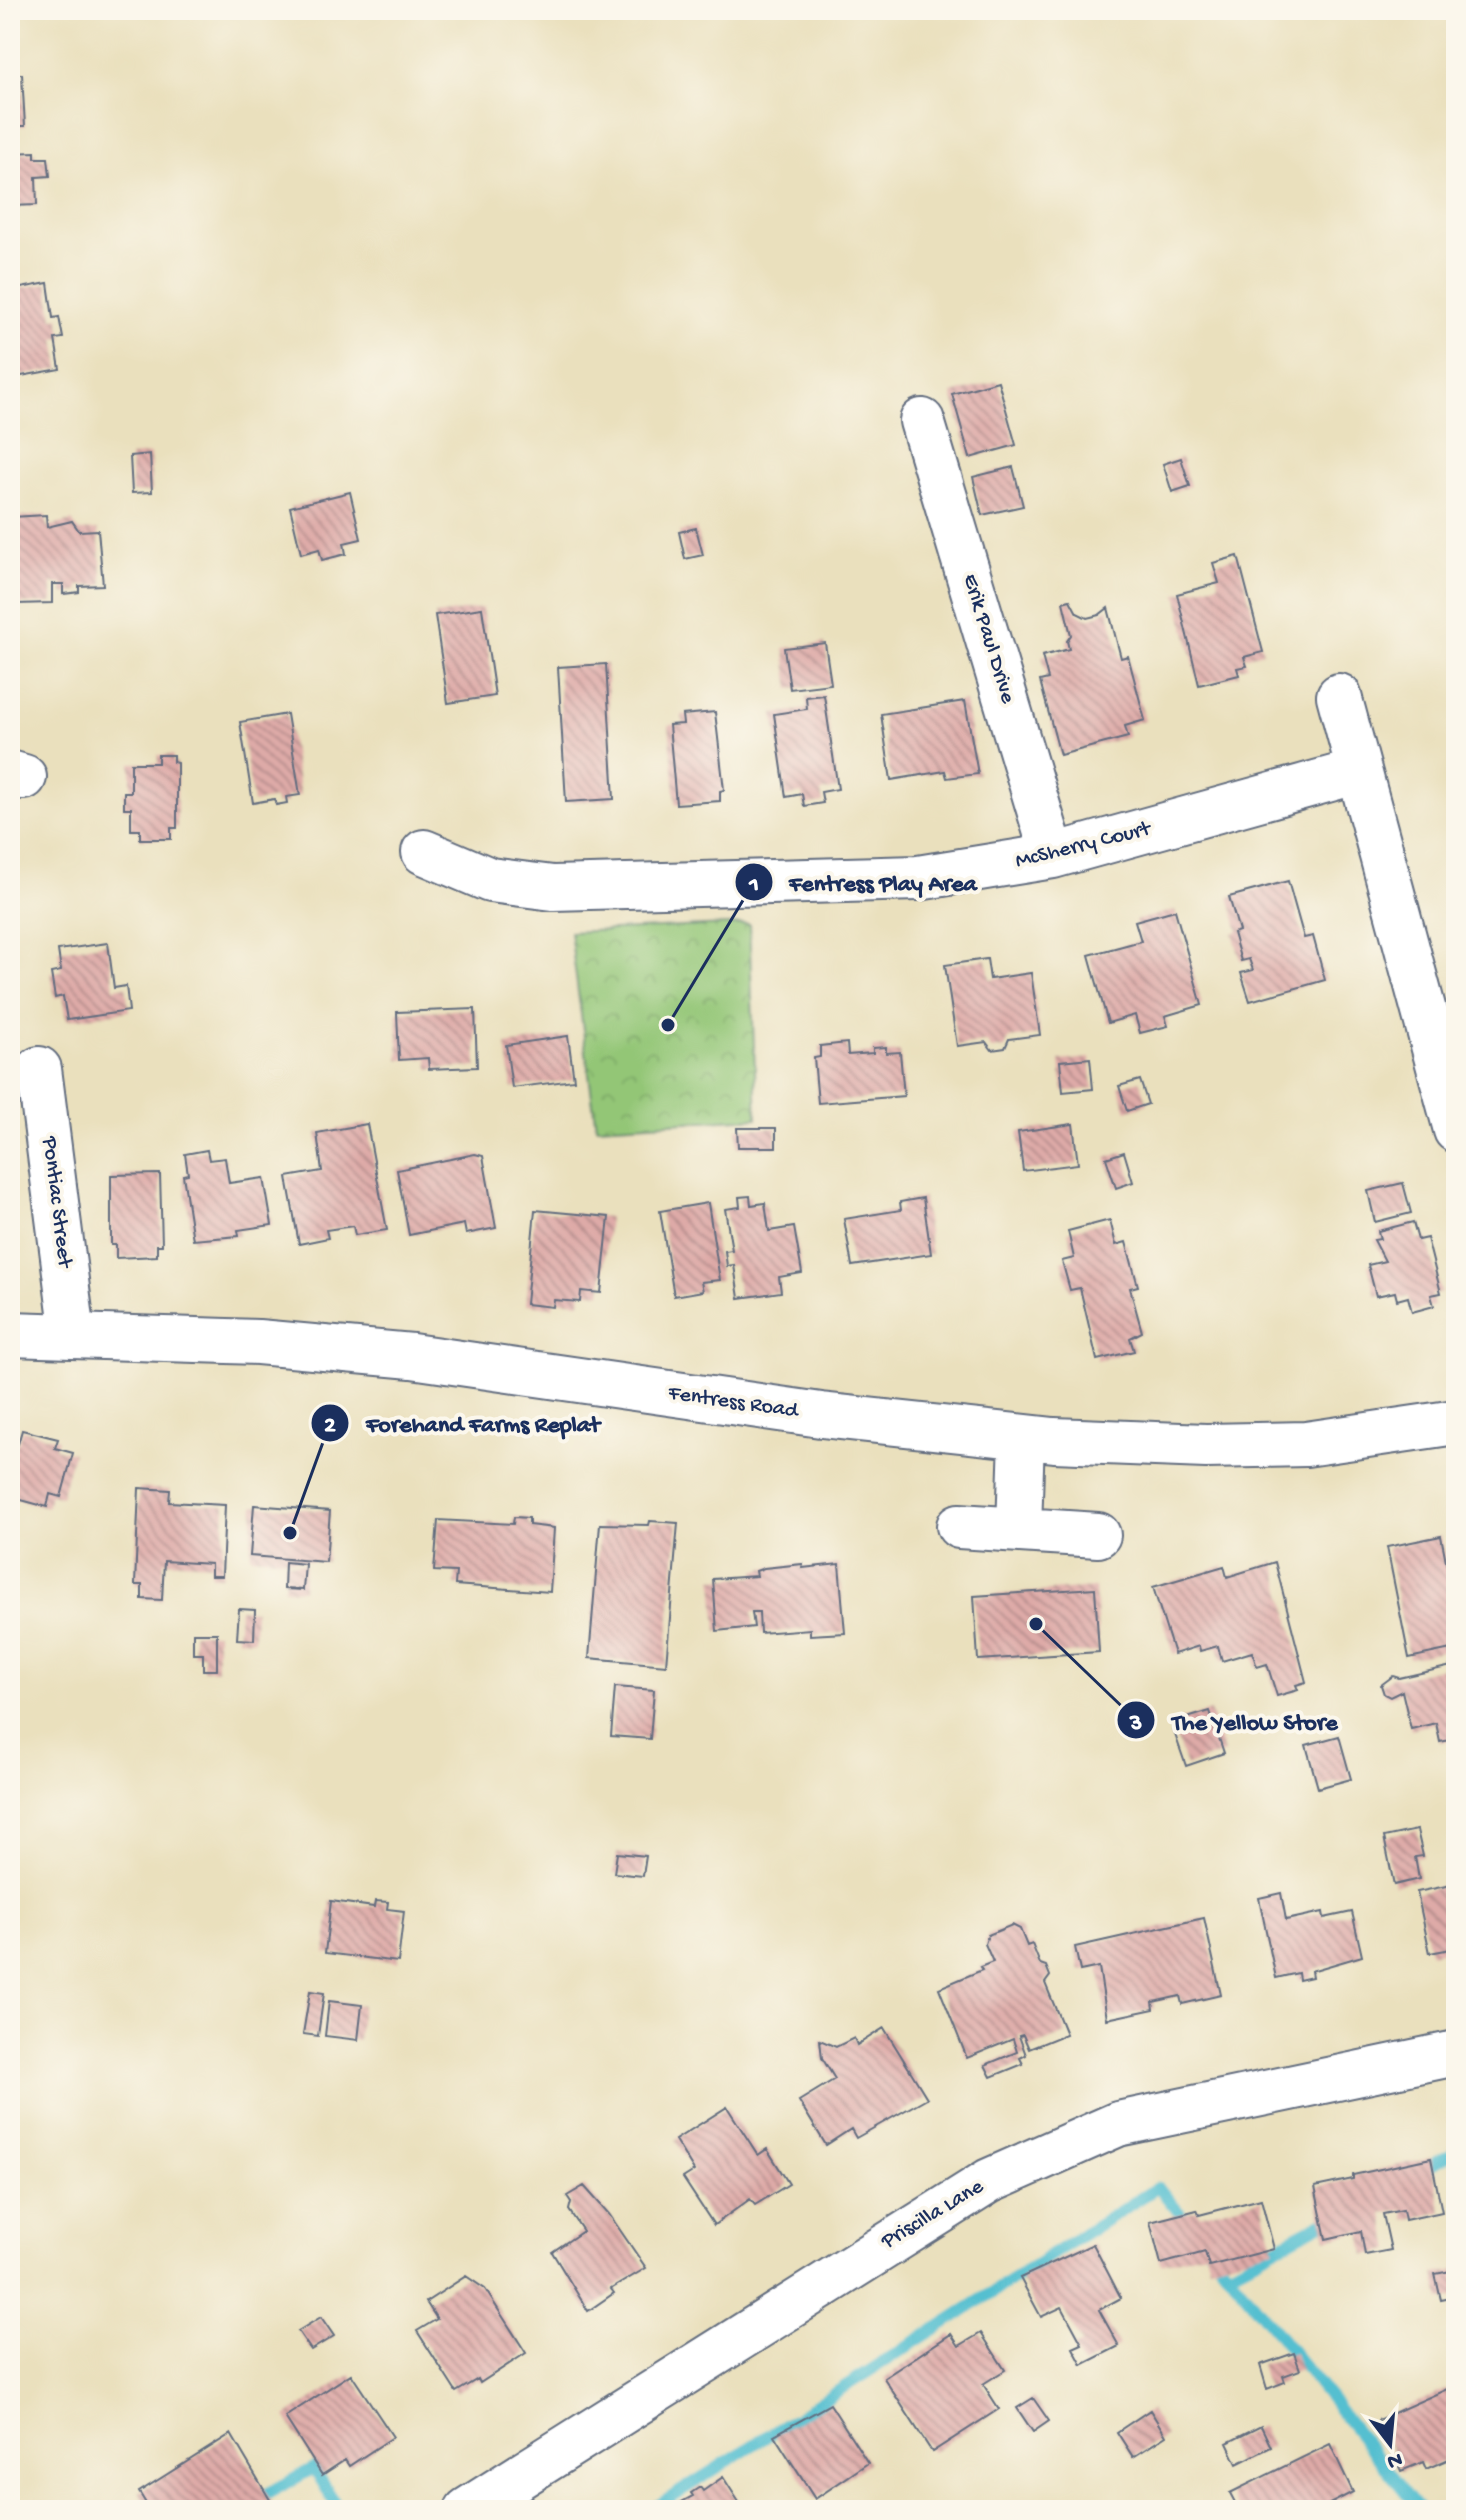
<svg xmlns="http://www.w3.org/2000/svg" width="1466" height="2520" viewBox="0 0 1466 2520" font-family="'Gochi Hand',sans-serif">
<defs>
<pattern id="park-crowns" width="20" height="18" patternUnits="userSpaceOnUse" patternTransform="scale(2)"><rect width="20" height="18" fill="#93c676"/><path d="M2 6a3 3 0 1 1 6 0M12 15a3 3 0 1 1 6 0" fill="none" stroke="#7eaa68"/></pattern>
<pattern id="building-back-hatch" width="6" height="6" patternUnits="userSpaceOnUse" patternTransform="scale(2)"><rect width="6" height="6" fill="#deaaa7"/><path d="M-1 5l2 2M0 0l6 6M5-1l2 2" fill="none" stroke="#b38b8b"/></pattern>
</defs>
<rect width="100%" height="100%" fill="#fbf7ec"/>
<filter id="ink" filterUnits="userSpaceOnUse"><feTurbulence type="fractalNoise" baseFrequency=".0125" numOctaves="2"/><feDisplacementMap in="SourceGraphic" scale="16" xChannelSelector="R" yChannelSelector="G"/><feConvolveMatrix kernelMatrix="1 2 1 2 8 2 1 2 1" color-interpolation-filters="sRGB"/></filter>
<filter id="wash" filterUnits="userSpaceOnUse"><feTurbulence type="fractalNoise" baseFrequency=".006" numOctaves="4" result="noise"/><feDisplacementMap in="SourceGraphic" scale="32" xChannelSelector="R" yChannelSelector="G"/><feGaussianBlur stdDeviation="1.8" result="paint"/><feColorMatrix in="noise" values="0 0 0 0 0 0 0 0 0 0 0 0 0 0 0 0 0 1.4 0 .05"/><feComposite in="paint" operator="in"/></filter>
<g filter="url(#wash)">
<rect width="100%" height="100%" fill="#eae0bd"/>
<path fill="url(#park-crowns)" stroke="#577a6a" stroke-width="2" d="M749,924L757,1118L596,1127L570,932Z"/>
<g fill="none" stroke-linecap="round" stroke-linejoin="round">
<path stroke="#55bfd0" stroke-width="12" d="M1418,2172L1456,2152
M1210,2250L1420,2510
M1228,2273L1335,2216
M238,2510L314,2468L339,2510
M651,2510L1158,2187L1191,2227"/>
</g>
<g id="blocks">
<path fill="url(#building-back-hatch)" d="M10,74H22L25,126H10Z
M35,152V158H48L50,176L36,177L37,205L10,206V153Z
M48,283L53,318L59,317L63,338L55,339L60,369L10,378V290Z
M998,381L1016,445L970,458L952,394Z
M150,454L152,492L132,493L130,456Z
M1181,458L1190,486L1172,492L1163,464Z
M1013,467L1023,506L982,515L973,477Z
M350,492L361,539L344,543L346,554L322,560L319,549L301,554L290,507Z
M46,515L47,527L72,521L79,531L98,530L103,585L79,586V592L63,594V584H52V603L16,604L14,556L10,557L12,517Z
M696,528L703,555L685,559L679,532Z
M1238,556L1263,652L1244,657L1247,666L1237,668L1239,675L1199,685L1177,594L1219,583L1213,563Z
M1070,600L1077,613L1087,618L1099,615L1108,608L1121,658L1128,656L1145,720L1125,726L1128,737L1060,755L1040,681L1048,679L1042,656L1069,649L1067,641L1071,635L1063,602Z
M482,608L495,696L448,703L435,615Z
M825,643L831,684L790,689L784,648Z
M606,664L614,799L566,802L558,667Z
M824,695L838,789L821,792L823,803L804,806L802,794L786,797L774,714L807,709L806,697Z
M965,701L978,774L947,778L945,771L891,780L881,714Z
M715,712L724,790L720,791V801L676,804L669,725L683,724L682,715Z
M287,714L300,795L286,797L287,803L276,805L274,799L253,803L240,722Z
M158,755H173V762L177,763V828H171V839H140V830H131V808H124V792H131V763H158Z
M1288,881L1304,938L1313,936L1325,980L1250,1001L1241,973L1253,970L1249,959L1241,961L1233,933L1239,931L1229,897Z
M1175,910L1202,1005L1165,1016L1168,1026L1140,1033L1135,1015L1108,1023L1089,955L1141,941L1135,921Z
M108,943L114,988L126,986L129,1011L67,1020L63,996L55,998L51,973L61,971L58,950Z
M987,959L990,979L1031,973L1040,1035L1009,1039L1005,1048L992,1050L986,1042L957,1046L945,965Z
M475,1009L477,1067L429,1069L428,1058L399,1060L397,1012Z
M568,1036L574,1080L512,1088L506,1045Z
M847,1043L848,1055L873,1053V1048L886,1047V1053L900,1052L904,1096L818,1103L814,1058L820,1057V1046Z
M1090,1058L1093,1089L1063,1092L1060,1061Z
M1140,1080L1148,1104L1127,1111L1119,1086Z
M367,1124L387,1230L355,1235L353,1226L326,1230L328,1238L299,1244L287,1177L322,1171L317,1133Z
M1073,1124L1078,1164L1023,1171L1018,1132Z
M737,1128H776V1147H738Z
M207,1150L209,1160L225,1158L229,1183L264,1178L272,1225L238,1230L239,1236L193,1240L183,1175L188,1174L185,1154Z
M1124,1152L1133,1182L1116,1188L1106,1158Z
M475,1154L483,1156L496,1228L466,1234L464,1224L409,1235L397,1170Z
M160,1174L162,1245H157V1256L116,1258V1245H111V1175Z
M1403,1183L1411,1213L1375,1222L1368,1191Z
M750,1196L751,1205L765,1203L769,1231L794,1227L802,1273L779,1277L781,1292L739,1298L734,1265L727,1266L725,1251L732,1250L725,1209L740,1207L739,1197Z
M923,1198L931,1254L852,1266L844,1219L901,1210L900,1202Z
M708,1203L720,1280L701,1282L703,1291L674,1296L660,1211Z
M535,1210L609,1217L601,1293L581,1291L580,1302L554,1300L553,1307L526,1304Z
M1110,1220L1116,1245L1126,1242L1138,1286L1130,1288L1142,1332L1130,1338L1134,1351L1097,1360L1080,1288L1070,1290L1062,1261L1074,1258L1068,1231Z
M1413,1222L1418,1240L1427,1238L1441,1293L1431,1295L1434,1306L1412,1312L1408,1297L1397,1300L1395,1292L1376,1296L1368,1265L1385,1261L1374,1240L1380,1239L1378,1231Z
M22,1430L58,1439L55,1448L73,1453L61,1497L50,1494L47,1507L10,1497V1442L18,1444Z
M139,1488L170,1490L169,1502L225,1505L222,1576H211V1564L164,1561L162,1600L142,1599V1585H135Z
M254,1505L330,1511L326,1562L250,1556Z
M514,1517L529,1518V1525L554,1528L550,1592L455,1585L456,1572L434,1571L438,1520L513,1524Z
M650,1521L678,1523L666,1665L589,1658L600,1524L649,1525Z
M1441,1536L1456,1611V1648L1409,1658L1387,1547Z
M285,1562L305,1564L303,1590L284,1589Z
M1275,1562L1306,1682L1296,1685L1298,1690L1277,1696L1267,1664L1257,1667L1252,1652L1222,1661L1218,1646L1200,1651L1199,1646L1174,1654L1153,1587L1224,1566L1227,1577Z
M803,1564L802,1568L839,1564L845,1633L810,1635V1629L760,1633L759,1612H752L754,1627L717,1631L713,1579L757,1576L756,1571L764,1568Z
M1095,1588L1099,1652L978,1660L974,1596Z
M239,1609L255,1610L254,1640L237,1639Z
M193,1633H217V1670H203V1654H193Z
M1456,1665V1760H1455L1450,1740L1440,1742L1436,1723L1411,1729L1402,1691L1390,1697L1384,1694L1381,1685L1393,1676L1399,1678Z
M615,1687L654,1690L650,1739L611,1736Z
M1210,1711L1224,1753L1186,1766L1171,1723Z
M1339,1736L1351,1779L1318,1788L1306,1745Z
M1417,1830L1423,1856L1415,1857L1419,1879L1394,1885L1384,1837Z
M617,1853L646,1856L643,1876L614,1873Z
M1456,1884V1948L1430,1953L1417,1892Z
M1281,1893L1286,1920L1323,1912L1324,1918L1352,1912L1362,1956L1311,1971L1312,1977L1299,1980L1298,1973L1276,1978L1259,1898Z
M331,1901L374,1907L375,1901L388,1902L387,1909L404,1911L398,1962L325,1953Z
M1204,1918L1221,1995L1182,2004L1180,1996L1153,2002L1154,2009L1107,2019L1099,1967L1080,1971L1075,1947Z
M1012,1925L1020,1929L1027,1946L1032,1944L1040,1964L1046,1966L1050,1976L1045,1983L1066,2034L1029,2049L1023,2035L1019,2036L1026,2055L1020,2058L1023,2064L991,2077L985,2065L1017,2052L1013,2039L967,2058L939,1988L982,1970L980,1967L993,1962L985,1944L988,1935Z
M310,1991L324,1993L318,2036L303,2034Z
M329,2001L362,2005L358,2040L325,2036Z
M884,2028L927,2098L856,2138L851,2129L826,2145L799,2101L835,2079L822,2058L820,2040L836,2047L854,2038L857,2045Z
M727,2107L758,2155L767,2149L789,2184L755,2205L750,2199L714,2225L683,2178L694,2171L675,2140Z
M1431,2158L1442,2212L1405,2220L1403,2210L1383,2214L1391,2250L1365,2255L1361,2231L1326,2239L1315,2187L1353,2179V2175Z
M584,2186L609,2214L646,2268L611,2289L614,2293L588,2311L552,2252L583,2231L569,2210L571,2202L567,2196Z
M1261,2199L1274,2249L1209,2266L1205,2252L1161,2264L1150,2222L1197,2210L1199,2215Z
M1093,2244L1121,2298L1099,2310L1119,2346L1082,2365L1073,2348L1082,2344L1062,2307L1041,2317L1020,2278Z
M1456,2270V2297L1441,2300L1435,2274Z
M466,2276L485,2289L526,2353L480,2383L478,2379L456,2392L417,2331L437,2319L426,2302Z
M321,2317L334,2336L311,2350L298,2331Z
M981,2333L1005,2370L983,2384L999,2409L932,2452L884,2378L951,2334L959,2346Z
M1294,2353L1300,2370L1283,2376L1285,2382L1267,2389L1260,2365Z
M351,2374L393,2437L349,2466L345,2460L322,2475L285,2417Z
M1456,2385V2456L1426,2469L1423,2462L1401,2471L1378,2420Z
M1033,2398L1049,2421L1033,2432L1017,2408Z
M830,2404L868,2463L815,2499L774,2435Z
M1150,2410L1166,2436L1133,2457L1117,2432Z
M1261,2426L1271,2447L1237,2464L1227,2443Z
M231,2434L276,2510H150L139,2492Z
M1330,2444L1353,2492L1318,2510H1239L1230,2493Z
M723,2477L744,2510H667L693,2496L691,2493L700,2487L703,2491Z"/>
</g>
</g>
<g filter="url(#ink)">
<use href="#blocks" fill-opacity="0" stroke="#636d7f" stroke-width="2"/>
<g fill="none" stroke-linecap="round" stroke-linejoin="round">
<defs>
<path id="minor" d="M922,421L1053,856
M1339,696L1456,1130
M10,773L24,777
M424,852L490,880L553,888L918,878L1053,856L1359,771
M39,1069L73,1335
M10,1334L258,1342L412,1356L821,1415L1054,1440L1206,1446L1306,1444L1456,1422
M959,1526L1098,1535
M1019,1529L1022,1437
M467,2510L989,2181L1118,2124L1456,2053"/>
</defs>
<use href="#minor" stroke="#636d7f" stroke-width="48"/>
<use href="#minor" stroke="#fff" stroke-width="44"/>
</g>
</g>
<g text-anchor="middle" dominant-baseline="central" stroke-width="8" stroke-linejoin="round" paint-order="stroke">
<g font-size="22" fill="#1b2f5e" stroke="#fbf7ec">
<text transform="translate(988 639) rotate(73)">Erik Paul Drive</text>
<text transform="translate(1083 846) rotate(-14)">McSherry Court</text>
<text transform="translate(56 1202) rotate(83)">Pontiac Street</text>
<text transform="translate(733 1403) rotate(8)">Fentress Road</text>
<text transform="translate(933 2215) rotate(-31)">Priscilla Lane</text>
</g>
</g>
<path fill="none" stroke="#1b2f5e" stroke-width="3" d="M668 1025L754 882M290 1533L330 1423M1036 1624L1136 1720"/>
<g fill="#1b2f5e" stroke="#fbf7ec" stroke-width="3">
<circle cx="668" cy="1025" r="8"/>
<circle cx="290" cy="1533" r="8"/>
<circle cx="1036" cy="1624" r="8"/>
<circle cx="754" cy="882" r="20"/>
<circle cx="330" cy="1423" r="20"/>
<circle cx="1136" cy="1720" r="20"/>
</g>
<g font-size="24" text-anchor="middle" font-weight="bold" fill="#fff">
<text x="754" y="890">1</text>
<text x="330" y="1431">2</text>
<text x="1136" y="1729">3</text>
</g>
<g font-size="24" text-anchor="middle" font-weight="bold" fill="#1b2f5e" stroke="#fbf7ec" stroke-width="8" stroke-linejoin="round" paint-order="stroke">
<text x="883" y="890">Fentress Play Area</text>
<text x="483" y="1431">Forehand Farms Replat</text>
<text x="1255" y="1729">The Yellow Store</text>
</g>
<rect width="1466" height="2520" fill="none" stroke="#fbf7ec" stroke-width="40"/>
<g transform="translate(1390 2444) rotate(164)" stroke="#fbf7ec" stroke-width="6" paint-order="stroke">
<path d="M0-6L14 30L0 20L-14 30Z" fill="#1b2f5e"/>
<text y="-12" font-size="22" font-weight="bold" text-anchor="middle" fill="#1b2f5e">N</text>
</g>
</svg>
